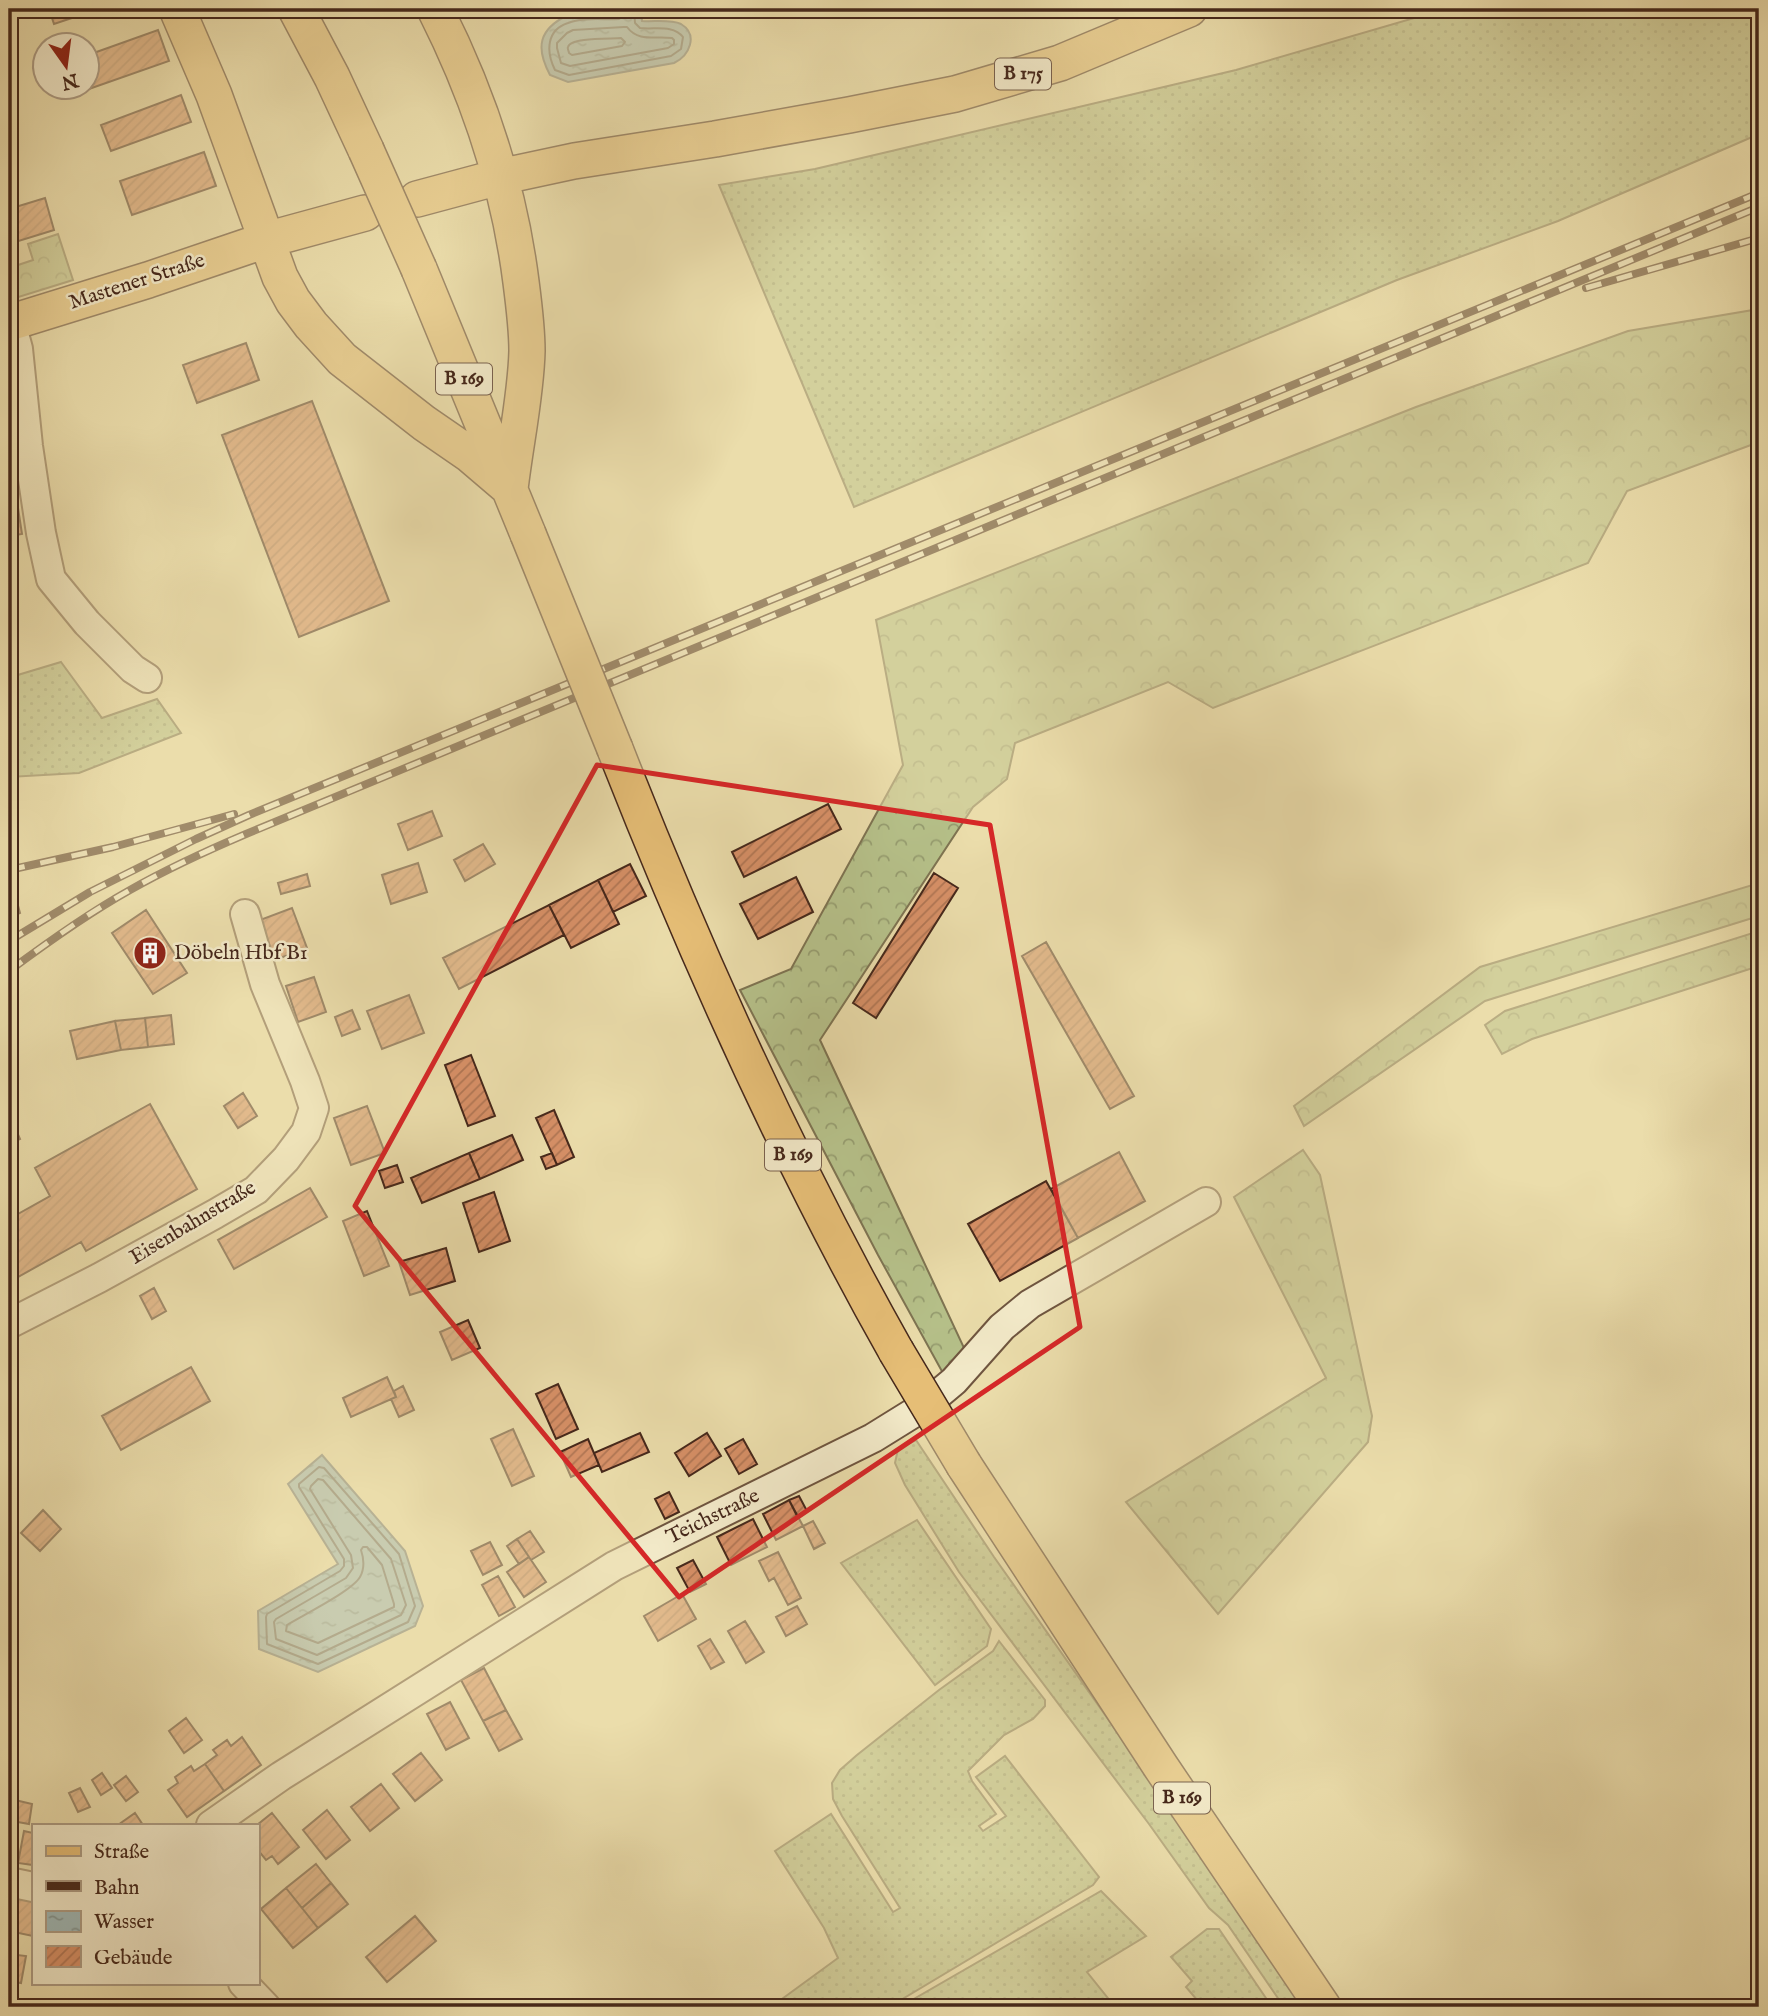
<svg xmlns="http://www.w3.org/2000/svg" width="1768" height="2016" viewBox="0 0 1768 2016" font-family="'IM FELL English',serif">
<defs>
<pattern id="grass-dots" width="8" height="8" patternUnits="userSpaceOnUse" patternTransform="scale(1.75)"><rect width="8" height="8" fill="#b6c18a"/><path d="M2 2h.1M6 6h.1" fill="none" stroke="#969d70" stroke-width="1.8" stroke-linecap="round"/></pattern>
<pattern id="forest-crowns" width="20" height="18" patternUnits="userSpaceOnUse" patternTransform="scale(1.75)"><rect width="20" height="18" fill="#b6c18a"/><path d="M2 6a3 3 0 1 1 6 0M12 15a3 3 0 1 1 6 0" fill="none" stroke="#969d70"/></pattern>
<pattern id="water-ripples" width="26" height="14" patternUnits="userSpaceOnUse" patternTransform="scale(1.75)"><rect width="26" height="14" fill="#9fb8b6"/><path d="M2 4q2-2 4 0t4 0M15 11q2-2 4 0t4 0" fill="none" stroke="#839693"/></pattern>
<pattern id="building-hatch" width="6" height="6" patternUnits="userSpaceOnUse" patternTransform="scale(1.75)"><rect width="6" height="6" fill="#d79067"/><path d="M-1 1l2-2M0 6l6-6M5 7l2-2" fill="none" stroke="#b07654"/></pattern>
</defs>
<rect width="100%" height="100%" fill="#ebddab"/>
<filter id="stains"><feTurbulence type="fractalNoise" baseFrequency=".00286" numOctaves="4"/><feColorMatrix values="0 0 0 0 .2 0 0 0 0 .09 0 0 0 0 .02 0 0 0 .5 -.17"/></filter>
<radialGradient id="worn" r=".72"><stop offset=".6" stop-color="#630" stop-opacity="0"/><stop offset="1" stop-color="#630" stop-opacity=".3"/></radialGradient>
<path fill="url(#grass-dots)" stroke="#7e7452" stroke-width="2" d="M1445,9H1759V134L1558,221L1397,280L854,507L719,185L815,169L1236,70Z
M61,662L102,718L157,699L181,733L79,773L9,777V674L11,677Z
M916,1440L994,1557L1172,1810L1305,2007H1284L1228,1925L1209,1908L1149,1824L959,1572L905,1485L895,1463L898,1449Z
M917,1520L991,1629L987,1646L935,1685L841,1563Z
M999,1641L1045,1700V1706L1033,1719L1004,1735L968,1771L972,1781L996,1814L979,1826L983,1831L1006,1816L976,1777L1005,1756L1099,1877L1093,1885L889,2007H771L838,1958L824,1928L775,1851L831,1814L893,1912L900,1908L842,1816L833,1799L832,1783L840,1770L857,1755L939,1690L993,1651Z
M1101,1891L1146,1936L1087,1972L1115,2007H900Z
M1207,1929H1219L1272,2007H1203L1186,1987L1192,1981L1171,1957Z"/>
<path fill="url(#forest-crowns)" stroke="#7e7452" stroke-width="2" d="M58,234L73,280L9,300V268L33,260L28,244Z
M1759,309V442L1627,491L1588,563L1213,708L1168,682L1015,743L1007,779L973,807L820,1040L965,1350L944,1375L878,1255L740,990L791,969L903,765L876,620L1416,407L1628,331Z
M1759,883V916L1485,1001L1304,1126L1294,1106L1480,967Z
M1759,931V966L1532,1039L1502,1054L1485,1025L1505,1011Z
M1303,1150L1320,1175L1372,1416L1368,1442L1218,1614L1126,1502L1326,1378L1234,1197Z"/>
<path fill="url(#water-ripples)" stroke="#7b7e78" stroke-width="2" d="M641,11L642,21C654,22 670,19 681,24C699,35 689,56 674,63L568,82L550,75C535,47 539,29 568,15Z
M322,1455L405,1551L423,1606L415,1626L318,1672L259,1649L258,1611L338,1564L288,1484Z"/>
<g fill="none" stroke-linecap="round" stroke-linejoin="round">
<path stroke="#727068" stroke-width="2" d="M625,9L624,15L619,19C603,20 583,17 568,23C546,30 546,52 555,70L569,75L671,56L681,49L683,37C673,24 654,30 640,28L635,23L634,9
M624,27H627C638,42 655,36 672,38L674,40V44L668,48L570,66L561,63L557,48V43L567,33L573,30Z
M621,38L625,42L622,46L572,55L569,53C569,51 567,49 568,47C570,37 611,39 621,38Z
M319,1467L324,1468L399,1554L415,1606L408,1622L318,1664L267,1644L266,1617L267,1614L340,1571L344,1566V1559L299,1487V1484Z
M318,1479L323,1480L391,1559L406,1605L401,1615L317,1655L276,1639L274,1622L276,1619L346,1578L353,1568L351,1555L310,1489L311,1486Z
M363,1547H367L382,1565L394,1604V1607L318,1643L286,1631L287,1625C303,1615 352,1591 360,1577C365,1568 364,1559 361,1550Z"/>
</g>
<path fill="url(#building-hatch)" stroke="#46281b" stroke-width="2" d="M49,9H99L54,24Z
M158,30L169,61L86,90L88,55Z
M181,95L191,122L111,151L101,125Z
M204,152L216,186L132,215L120,181Z
M45,198L54,230L9,244V209Z
M246,343L259,380L197,403L183,365Z
M312,401L389,601L299,637L222,435Z
M16,495L22,534L9,536V496Z
M828,804L841,829L744,877L732,852Z
M432,811L442,836L408,850L398,824Z
M483,844L495,864L465,881L454,860Z
M418,863L427,892L391,904L382,875Z
M630,864L646,896L613,912L598,880Z
M934,873L958,888L876,1018L853,1003Z
M307,874L310,886L281,894L278,883Z
M796,877L813,912L758,939L740,904Z
M598,880L619,924L571,948L549,905Z
M14,891L20,913L9,918V892Z
M549,905L564,935L459,989L443,958Z
M292,908L307,948L275,960L260,920Z
M146,910L187,973L153,994L112,933Z
M1046,942L1134,1096L1110,1109L1022,956Z
M314,977L326,1012L298,1022L286,986Z
M409,995L424,1033L382,1049L367,1011Z
M352,1010L360,1029L342,1036L335,1017Z
M171,1015L174,1044L148,1047L145,1018Z
M145,1018L148,1047L121,1050L115,1021Z
M115,1021L121,1050L77,1059L70,1031Z
M471,1055L495,1116L468,1126L445,1065Z
M243,1093L257,1116L238,1128L224,1106Z
M150,1104L197,1189L86,1251L81,1242L9,1282V1219L50,1196L35,1168Z
M367,1106L385,1153L351,1165L334,1118Z
M554,1110L574,1157L557,1165L536,1118Z
M16,1130L20,1139L9,1144V1134Z
M512,1135L523,1160L480,1179L469,1153Z
M1119,1152L1145,1201L1078,1238L1051,1189Z
M469,1153L480,1179L422,1203L411,1178Z
M552,1153L557,1165L546,1169L541,1157Z
M397,1165L403,1182L385,1188L379,1171Z
M1046,1181L1078,1238L1000,1281L968,1224Z
M310,1188L327,1217L234,1269L218,1240Z
M494,1192L510,1241L479,1252L463,1203Z
M367,1211L389,1266L364,1276L343,1221Z
M446,1248L455,1281L410,1295L399,1262Z
M154,1288L166,1311L152,1319L140,1296Z
M468,1320L480,1348L452,1360L440,1332Z
M191,1367L210,1401L121,1450L102,1416Z
M387,1377L396,1397L351,1417L343,1398Z
M558,1384L578,1429L556,1439L536,1394Z
M403,1386L414,1410L399,1417L391,1399L396,1397L394,1391Z
M513,1429L534,1476L512,1486L491,1439Z
M640,1433L649,1452L602,1472L594,1453Z
M707,1433L721,1456L689,1476L675,1453Z
M588,1439L599,1465L571,1477L560,1452Z
M743,1439L757,1464L739,1474L725,1449Z
M669,1492L679,1512L665,1519L655,1499Z
M799,1496L807,1511L797,1516L789,1500Z
M789,1500L803,1526L776,1540L763,1514Z
M43,1510L61,1529L40,1551L21,1533Z
M753,1519L767,1547L731,1565L717,1537Z
M813,1521L825,1543L814,1549L803,1526Z
M530,1531L544,1552L531,1560L517,1539Z
M517,1539L529,1557L519,1564L507,1546Z
M490,1542L502,1565L483,1575L471,1551Z
M778,1552L801,1598L788,1605L774,1578L769,1581L759,1561Z
M529,1557L546,1582L524,1597L507,1572Z
M693,1560L706,1584L690,1592L677,1568Z
M498,1576L515,1607L499,1616L482,1585Z
M682,1594L696,1619L658,1641L644,1616Z
M797,1606L807,1624L786,1636L776,1617Z
M745,1621L764,1652L746,1663L728,1631Z
M710,1639L724,1662L711,1669L698,1646Z
M484,1668L506,1710L483,1721L461,1680Z
M450,1702L469,1738L446,1750L427,1714Z
M506,1710L522,1739L499,1751L483,1721Z
M186,1718L202,1740L184,1753L169,1731Z
M242,1737L261,1765L224,1791L205,1764L217,1755L213,1750L227,1740L231,1746Z
M421,1753L442,1780L415,1801L393,1774Z
M205,1764L224,1791L187,1817L168,1790L178,1783L175,1777L191,1766L194,1771Z
M102,1773L112,1788L101,1795L92,1780Z
M126,1776L138,1792L126,1801L114,1785Z
M381,1784L399,1808L370,1831L351,1807Z
M80,1788L90,1807L78,1812L69,1793Z
M15,1800L32,1804L29,1824L12,1821Z
M327,1810L350,1840L326,1859L303,1830Z
M135,1813L143,1825H118Z
M272,1813L299,1847L278,1864L272,1856L266,1860L257,1849V1825Z
M24,1831L33,1833V1865L18,1863Z
M316,1864L331,1883L302,1908L286,1888Z
M331,1883L348,1904L318,1928L302,1908Z
M286,1888L318,1928L293,1948L261,1909Z
M12,1897L33,1901V1936L9,1931V1914Z
M415,1916L436,1941L387,1982L366,1957Z
M9,1954L26,1956L21,1983L9,1981Z"/>
<g fill="none" stroke-linecap="round" stroke-linejoin="round">
<defs>
<path id="minor" d="M11,323L18,349L28,446L41,533L51,579L87,623L133,669L147,678
M9,1324L99,1278L215,1214L256,1190L286,1159L306,1132L314,1108L305,1081L265,984L245,914
M211,1825L281,1776L614,1566L873,1438L923,1407L954,1381L1002,1327L1030,1304L1206,1202
M9,1882L33,1887
M243,1983L266,2007"/>
<path id="major" d="M177,9L214,95L280,277L293,301L311,325L342,359L424,423L469,454L510,489
M296,9L332,77L366,150
M435,9C478,94 509,187 521,282C524,305 527,328 527,351C526,395 515,445 510,489
M417,199L499,177L574,161L715,139L849,115L955,94L1060,63L1189,9
M419,269L528,534
M9,323L148,280L266,240L365,213
M615,749C696,955 787,1158 896,1351
M964,1465L1161,1767L1323,2007"/>
</defs>
<use href="#minor" stroke="#6f553f" stroke-width="32"/>
<use href="#major" stroke="#46281b" stroke-width="38"/>
<use href="#minor" stroke="#f2e9c8" stroke-width="28"/>
<use href="#major" stroke="#e6be76" stroke-width="35"/>
<defs>
<path id="rail" d="M1586,288L1759,238
M9,870L113,847L234,814
M9,941L90,892L196,839L249,815L1759,193
M9,971C48,942 87,914 130,890C167,869 206,851 246,834L1759,207"/>
</defs>
<use href="#rail" stroke="#46281b" stroke-width="8"/>
<use href="#rail" stroke="#f2e9c8" stroke-width="5" stroke-dasharray="16" stroke-linecap="butt"/>
<defs>
<path id="major-bridge" d="M366,150L419,269
M528,534L615,749
M896,1351L964,1465"/>
</defs>
<use href="#major-bridge" stroke="#46281b" stroke-width="38" stroke-linecap="butt"/>
<use href="#major-bridge" stroke="#e6be76" stroke-width="35"/>
</g>
<path d="M0 0H1768V2016H0ZM597,765L990,825L1080,1327L679,1597L355,1206Z" fill="#ebddab" fill-opacity=".55" fill-rule="evenodd"/>
<path fill="none" stroke="#d62828" stroke-width="5" stroke-linejoin="round" d="M597,765L990,825L1080,1327L679,1597L355,1206Z"/>
<defs>
<symbol id="building-disc" viewBox="-11 -11 22 22"><circle r="9.5" fill="#8f2418" stroke="#f2e9c8"/><path d="M-4-6H4V6H1V3H-1V6H-4ZM-2.5-4.3h1.7v1.8h-1.7ZM.8-4.3h1.7v1.8H.8ZM-2.5-1h1.7V.8h-1.7ZM.8-1h1.7V.8H.8Z" fill="#fff"/></symbol>
</defs>
<g fill-rule="evenodd">
<use href="#building-disc" x="131" y="934" width="38" height="38"/>
</g>
<g text-anchor="middle" dominant-baseline="central" stroke-width="5" stroke-linejoin="round" paint-order="stroke">
<g fill="#f2e9c8" stroke="#7a624f" stroke-width="2">
<rect x="995" y="58.5" width="56" height="31" rx="5"/>
<rect x="436" y="363.5" width="56" height="31" rx="5"/>
<rect x="765" y="1139.5" width="56" height="31" rx="5"/>
<rect x="1154" y="1782.5" width="56" height="31" rx="5"/>
</g>
<g font-size="19" font-weight="bold" fill="#46281b">
<text x="1023" y="74">B 175</text>
<text x="464" y="379">B 169</text>
<text x="793" y="1155">B 169</text>
<text x="1182" y="1798">B 169</text>
</g>
<g font-size="21" fill="#46281b" stroke="#f2e9c8">
<text transform="translate(137 282) rotate(-18)">Mastener Straße</text>
<text transform="translate(193 1223) rotate(-31)">Eisenbahnstraße</text>
<text transform="translate(713 1517) rotate(-26)">Teichstraße</text>
</g>
<g font-size="21" fill="#46281b" stroke="#f2e9c8" text-anchor="start">
<text x="174" y="953">Döbeln Hbf B1</text>
</g>
</g>
<rect width="1768" height="2016" fill="none" stroke="#ebddab" stroke-width="35"/>
<rect x="10" y="10" width="1747" height="1995" fill="none" stroke="#46281b" stroke-width="3.5"/>
<rect x="18" y="18" width="1733" height="1981" fill="none" stroke="#46281b" stroke-width="2"/>
<rect x="32" y="1824" width="228" height="161" fill="#f2e9c8" stroke="#ad9c83" stroke-width="2"/>
<rect x="46" y="1846" width="35" height="10" fill="#e6be76" stroke="#ad9c83" stroke-width="2"/>
<text x="94" y="1858" font-size="21" fill="#46281b">Straße</text>
<rect x="46" y="1881" width="35" height="10" fill="#46281b" stroke="#ad9c83" stroke-width="2"/>
<text x="94" y="1894" font-size="21" fill="#46281b">Bahn</text>
<rect x="46" y="1911" width="35" height="21" fill="url(#water-ripples)" stroke="#ad9c83" stroke-width="2"/>
<text x="94" y="1928" font-size="21" fill="#46281b">Wasser</text>
<rect x="46" y="1946" width="35" height="21" fill="url(#building-hatch)" stroke="#ad9c83" stroke-width="2"/>
<text x="94" y="1964" font-size="21" fill="#46281b">Gebäude</text>
<g transform="translate(66 66) rotate(166)"><circle r="33" fill="#f2e9c8" stroke="#ad9c83" stroke-width="2"/>
<path d="M0-5L12 26L0 18L-12 26Z" fill="#8f2418"/>
<text y="-10" font-size="19" font-weight="bold" text-anchor="middle" fill="#46281b">N</text>
</g>
<rect width="100%" height="100%" filter="url(#stains)"/>
<rect width="100%" height="100%" fill="url(#worn)"/>
</svg>
